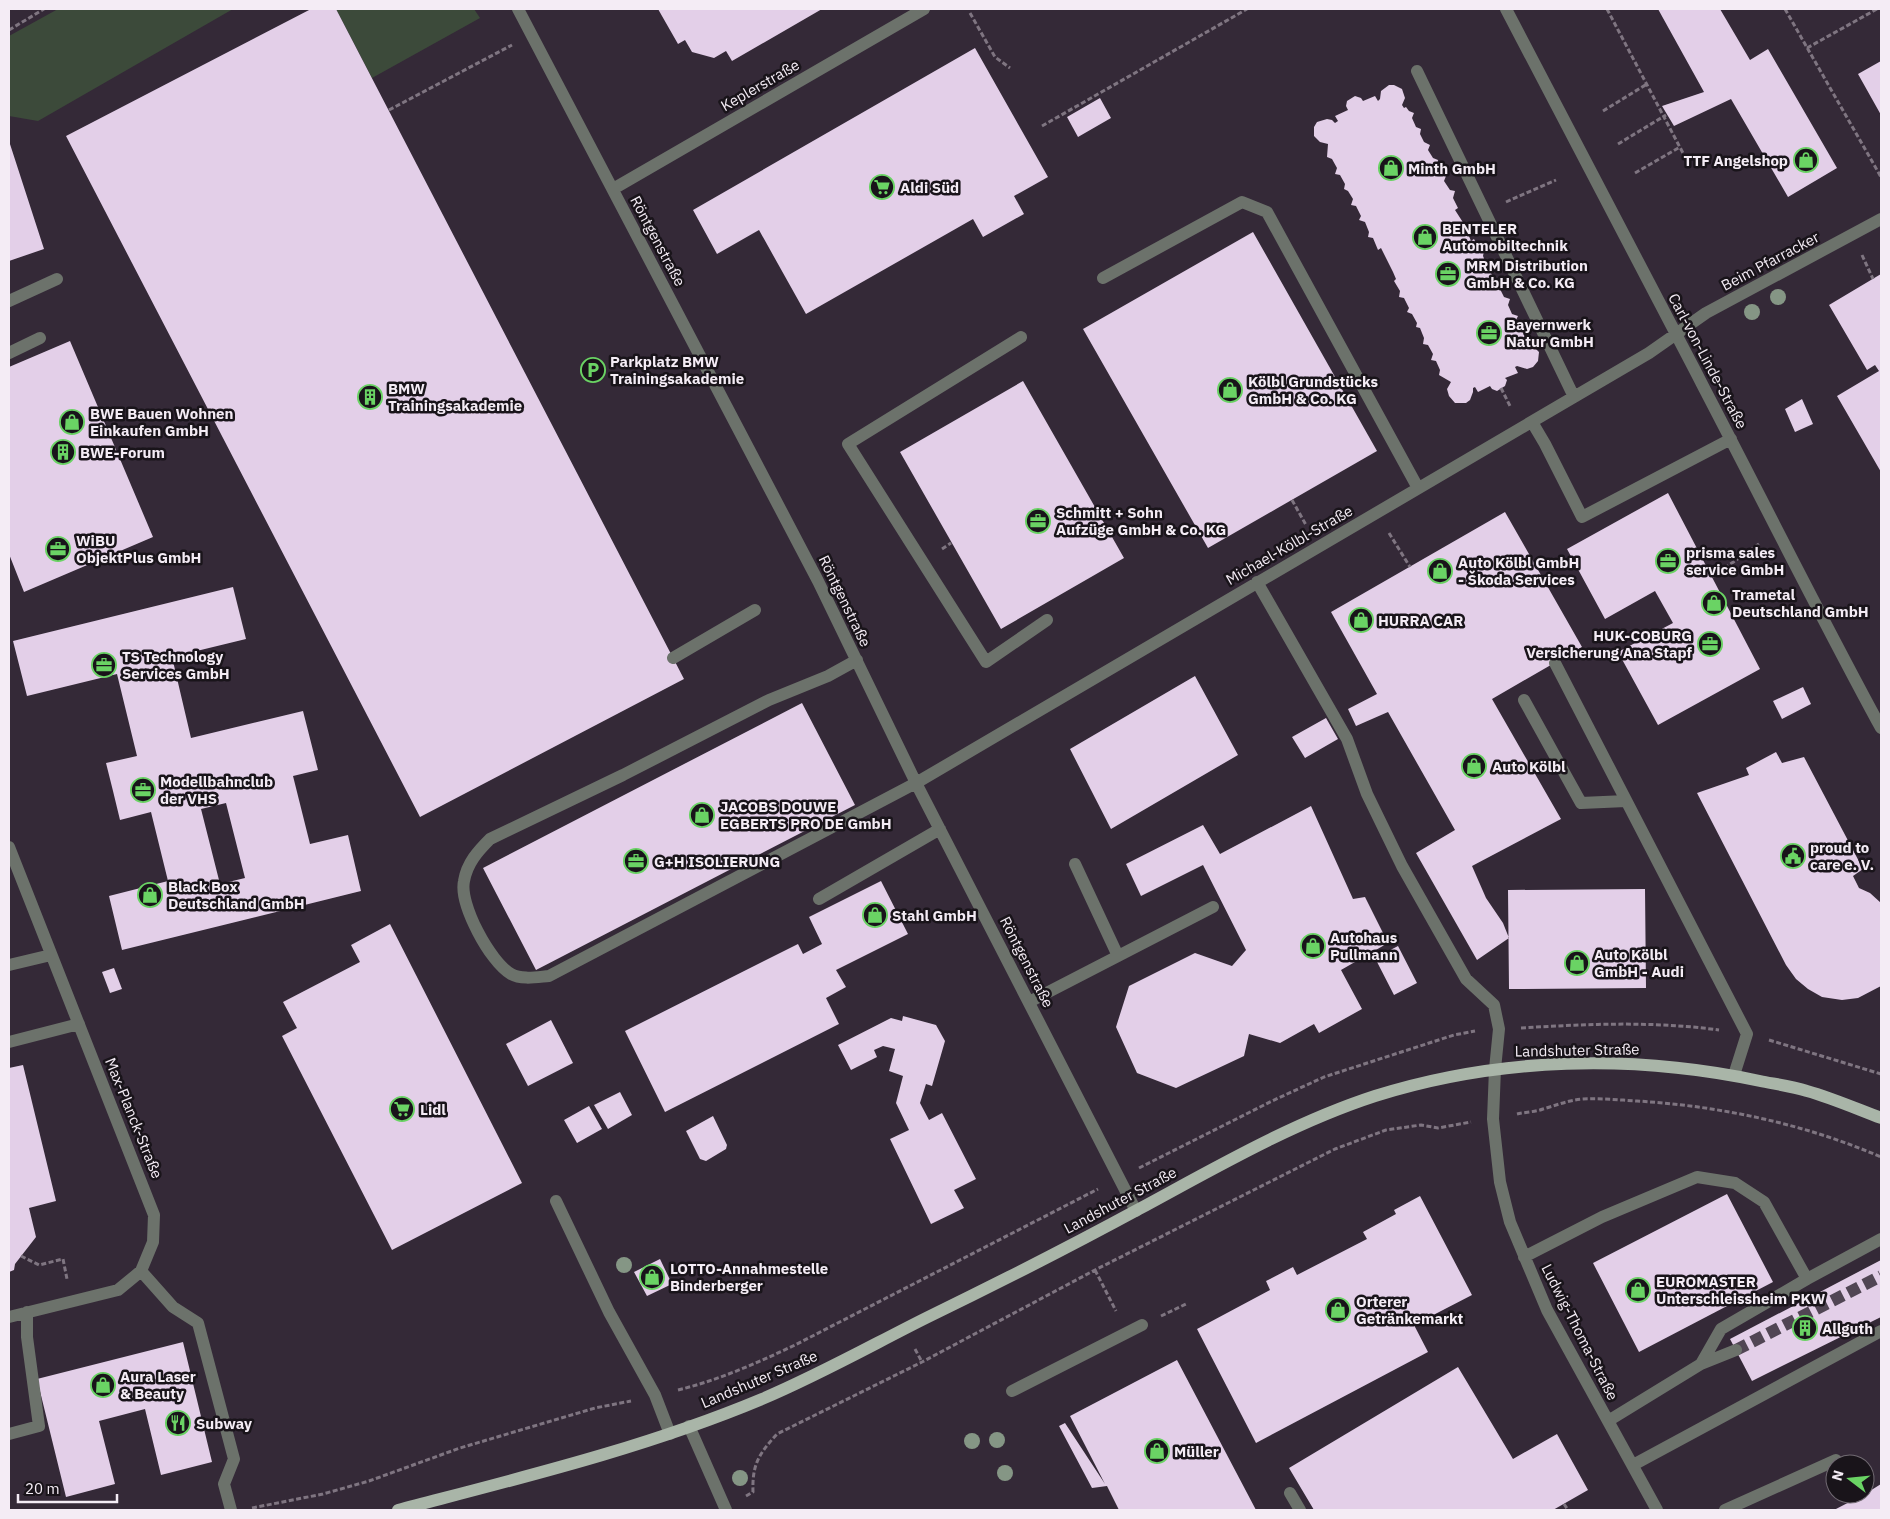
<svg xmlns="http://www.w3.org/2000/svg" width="1890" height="1519" viewBox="0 0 1890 1519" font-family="'IBM Plex Sans',sans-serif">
<rect width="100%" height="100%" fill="#342937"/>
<path fill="#3c4a3a" d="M58,9H233L38,121L9,116V36Z
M336,9H474L480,18L372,78Z"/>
<path fill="#e3cfe8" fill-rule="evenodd" d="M311,9H336L684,679L420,817L66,136Z
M658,9H822L732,61L726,51L714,58L692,52L685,40L678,44Z
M1658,9H1720L1750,60L1768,49L1837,168L1788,197L1731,99L1674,126L1662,106L1704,92Z
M975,48L1048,177L1014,196L1024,214L983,237L973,219L806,314L759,230L717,254L693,210Z
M1881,61V115L1858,74Z
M1389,85H1394L1402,89L1405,98L1402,105L1404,108L1406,107L1409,111L1414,113L1412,118L1416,127L1421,129L1420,134L1424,142L1430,145L1428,150L1433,158L1438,160L1437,165L1441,174L1446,176L1444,181L1450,190L1455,191L1453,198L1458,208L1455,210L1464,224L1471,241L1474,239L1479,250L1484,251L1483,256L1487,266L1492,267L1491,273L1495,281L1502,283L1500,289L1504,297L1510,299L1508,305L1512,314L1518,316L1516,320L1520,330L1525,331L1524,336L1526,340L1523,342L1525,344L1534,347L1539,352L1538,361L1533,367L1527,369L1517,366L1515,367L1518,373L1505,378L1507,380L1505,386L1497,391L1492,389L1490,386L1478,392L1475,387L1473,388V392L1470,400L1466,403H1455L1449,396L1447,389L1451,382L1439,375L1440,370L1436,361L1431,360L1433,354L1428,345L1423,344L1424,338L1420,328L1416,327L1417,323L1412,314L1407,312L1409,308L1404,298L1399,297L1400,291L1394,281L1396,279L1393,272L1381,248L1378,250L1373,238L1368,237L1369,232L1365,222L1359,220L1361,216L1356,206L1351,205L1353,199L1348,191L1344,189L1345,184L1340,175L1335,174L1337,168L1332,159L1327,157L1328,144L1320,142L1314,136V127L1317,122L1327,119L1332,120L1335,123L1338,121L1335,116L1348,110L1346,106L1347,101L1355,96L1361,98L1363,101L1375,96L1378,101L1380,99L1381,91Z
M1100,98L1111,118L1078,137L1067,117Z
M9,141L44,249L9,261Z
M1253,232L1377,451L1208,548L1083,329Z
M1881,274L1880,362L1881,472L1837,396L1879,371L1875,365L1867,370L1829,305Z
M70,341L153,537L24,592L9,554V367Z
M1023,381L1124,558L1001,629L900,452Z
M1802,399L1813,424L1795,432L1785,409Z
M1668,493L1760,669L1658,725L1618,652L1673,623L1655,591L1605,619L1567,549Z
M1505,512L1582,647L1492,699L1561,819L1472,866L1486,898L1503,923L1509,938L1477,960L1416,853L1455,830L1388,712L1356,726L1348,709L1377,694L1331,612Z
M233,587L246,639L172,657L191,738L303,711L318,770L293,776L310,844L348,835L361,891L122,950L109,896L168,881L151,812L120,820L113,791L106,763L137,756L117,674L27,696L13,641ZM226,803L245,878L220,884L201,809Z
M1195,676L1238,755L1111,829L1070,749Z
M1803,687L1811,704L1782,719L1773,701Z
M802,703L855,805L536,970L483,868Z
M1326,718L1338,739L1305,758L1292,737Z
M1776,752L1782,763L1804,757L1863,869L1853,876L1859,888L1870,893L1881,903V986L1858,998L1842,1000L1822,997L1808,989L1796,979L1786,965L1697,793L1749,775L1746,768Z
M1311,806L1353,899L1365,897L1388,943L1341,970L1362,1009L1319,1033L1314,1024L1280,1043L1249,1034L1244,1056L1176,1088L1137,1073L1116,1027L1129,986L1195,953L1232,966L1246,950L1203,865L1141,896L1126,864L1203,825L1220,854Z
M881,881L908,934L836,970L846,987L826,998L839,1024L665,1112L625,1031L798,944L803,954L822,944L809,917Z
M1645,889L1646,988L1509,989L1508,890Z
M390,924L522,1183L392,1250L282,1036L297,1028L283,1002L360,962L351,945Z
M1398,946L1417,983L1394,995L1375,958Z
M114,968L122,989L110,993L102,972Z
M903,1016L936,1025L945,1041L932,1086L926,1084L920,1103L929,1120L942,1113L976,1179L954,1190L964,1208L931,1224L890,1139L909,1130L896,1103L903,1076L889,1071L895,1049L883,1046L874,1050L877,1057L851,1070L838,1045L891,1018L902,1021Z
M551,1020L573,1063L528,1086L506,1044Z
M23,1065L56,1201L29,1208L36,1237L15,1264L14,1270L9,1272V1068Z
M620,1092L632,1115L608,1129L594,1105Z
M589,1106L602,1129L577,1143L564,1120Z
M713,1116L727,1145L726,1149L706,1161L700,1159L686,1131Z
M1727,1194L1773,1282L1639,1352L1593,1263Z
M1420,1196L1472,1295L1414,1325L1428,1352L1256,1443L1197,1329L1270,1290L1266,1281L1293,1267L1297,1275L1367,1239L1363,1232L1396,1214L1394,1210Z
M660,1259L672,1284L647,1296L634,1272Z
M1881,1260V1317L1752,1381L1730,1339Z
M183,1342L212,1462L161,1475L145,1409L99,1421L115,1484L66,1497L37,1379Z
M1177,1360L1256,1510H1119L1107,1486L1092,1488L1059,1426L1065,1423L1105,1484L1070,1416Z
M1458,1367L1513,1459L1557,1434L1588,1490L1553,1510H1314L1289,1468Z
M1881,1484V1510H1834L1865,1494Z"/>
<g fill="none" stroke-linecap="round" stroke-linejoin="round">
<path stroke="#514654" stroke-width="12" stroke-dasharray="12 6" stroke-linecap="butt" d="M1736,1350L1881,1276"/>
<path stroke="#7f7581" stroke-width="3" stroke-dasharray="5 2.5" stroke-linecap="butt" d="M1607,9L1684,155
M1785,9L1881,177
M970,13L995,57L1010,68
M9,30L44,9
M1807,48L1877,9
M389,110L512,45
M1603,111L1647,84
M1042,126L1247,9
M1618,144L1666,115
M1635,173L1680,147
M1506,202L1556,180
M1862,255L1873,279
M1501,388L1511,408
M1292,500L1306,525
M1389,533L1410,567
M942,549L951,543
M1712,577L1759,544
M1521,1028C1587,1024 1653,1021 1719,1030
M1769,1040L1881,1074
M1517,1114C1525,1112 1535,1112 1543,1109C1557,1105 1569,1100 1583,1099C1601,1098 1619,1100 1637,1101C1720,1106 1805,1124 1881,1157
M1139,1168L1272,1101L1324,1077L1454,1035L1475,1031
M21,1256L39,1265L63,1259L67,1279
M1095,1270L1116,1311
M1161,1316L1188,1303
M915,1349L922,1362
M678,1390C719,1380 757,1363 795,1345L1098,1189
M746,1496L753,1492C752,1464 759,1454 777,1434L922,1362L1095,1270L1335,1149L1386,1130L1421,1125L1438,1128L1471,1122
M1564,1504L1568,1510
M252,1508L323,1494L369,1481L460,1448L595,1408L631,1401"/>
<path stroke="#6c726b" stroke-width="12" d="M518,9L818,581L916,783L1136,1211
M1506,9C1572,135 1639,261 1704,388C1763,501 1820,616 1881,728
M1417,71L1574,397
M613,189L924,9
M1103,278L1242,202L1267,212L1418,488
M9,301L57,279
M1021,337L848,444L986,662L1047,620
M9,353L40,338
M1532,422L1545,444L1582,517L1731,439
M1257,582L1347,739L1367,794L1402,866L1466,979L1494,1005L1499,1029L1495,1069L1493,1119L1500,1182L1510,1222L1547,1310L1657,1510
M673,658L755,610
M857,660L828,676L769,700L623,775L490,839C478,851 467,863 464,881C459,904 490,962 511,974C522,980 537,977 549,976L916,783L1649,353L1706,313L1881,219
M1555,663L1747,1034L1734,1075
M1524,700L1581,803L1626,801
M9,847L154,1215L153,1242L141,1271L118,1290L9,1317
M1075,864L1118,956
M819,899L940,829
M9,965L51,955
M1029,1002L1213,907
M9,1042L79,1024
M556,1201L609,1312L655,1395L670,1434
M1524,1257L1602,1217L1697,1177L1735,1183L1764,1202L1807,1279L1721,1329L1701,1364L1608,1421
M141,1271L173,1307L198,1323L234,1459L224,1484L231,1510
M1807,1279L1881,1239
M1701,1364L1736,1350
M1012,1391L1142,1325
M689,1426L726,1510
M9,1434L39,1426L27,1337V1312
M1633,1465L1881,1331
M1290,1493L1300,1510
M1725,1510L1836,1460"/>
<path stroke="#a9b5a8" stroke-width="12" d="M398,1510C520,1478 645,1448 762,1399C819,1375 872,1345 926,1318C998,1283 1069,1247 1139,1209C1215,1168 1292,1123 1375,1096C1499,1057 1633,1054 1760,1081C1775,1084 1791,1086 1807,1091C1832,1098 1857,1109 1881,1118"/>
</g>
<g fill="#859685">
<circle cx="1778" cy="297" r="8"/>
<circle cx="1752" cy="312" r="8"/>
<circle cx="624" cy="1265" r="8"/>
<circle cx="997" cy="1440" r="8"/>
<circle cx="972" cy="1441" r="8"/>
<circle cx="1005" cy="1473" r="8"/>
<circle cx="740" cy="1478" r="8"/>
</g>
<defs>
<symbol id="shop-ring" viewBox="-11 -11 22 22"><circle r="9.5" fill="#19141a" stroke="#6ad364" stroke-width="1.5"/><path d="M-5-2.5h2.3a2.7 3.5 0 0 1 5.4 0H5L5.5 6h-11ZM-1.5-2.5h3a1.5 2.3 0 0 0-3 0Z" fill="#6ad364"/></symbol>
<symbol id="supermarket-ring" viewBox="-11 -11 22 22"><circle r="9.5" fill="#19141a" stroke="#6ad364" stroke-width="1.5"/><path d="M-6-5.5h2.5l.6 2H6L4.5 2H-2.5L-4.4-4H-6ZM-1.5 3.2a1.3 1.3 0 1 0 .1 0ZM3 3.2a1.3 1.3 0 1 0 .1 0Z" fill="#6ad364"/></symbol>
<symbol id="office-ring" viewBox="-11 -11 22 22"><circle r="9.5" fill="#19141a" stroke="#6ad364" stroke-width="1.5"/><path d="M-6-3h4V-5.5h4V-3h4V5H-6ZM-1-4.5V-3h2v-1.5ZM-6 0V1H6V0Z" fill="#6ad364"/></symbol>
<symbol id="parking-ring" viewBox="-11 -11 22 22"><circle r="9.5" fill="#19141a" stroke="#6ad364" stroke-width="1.5"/><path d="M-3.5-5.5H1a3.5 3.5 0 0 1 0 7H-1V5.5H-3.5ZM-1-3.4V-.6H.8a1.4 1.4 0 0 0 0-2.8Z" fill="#6ad364"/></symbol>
<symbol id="building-ring" viewBox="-11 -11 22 22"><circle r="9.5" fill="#19141a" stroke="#6ad364" stroke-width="1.5"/><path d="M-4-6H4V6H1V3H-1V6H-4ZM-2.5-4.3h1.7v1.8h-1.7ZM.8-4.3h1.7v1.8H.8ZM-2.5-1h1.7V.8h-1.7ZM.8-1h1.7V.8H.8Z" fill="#6ad364"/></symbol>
<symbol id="civic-ring" viewBox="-11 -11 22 22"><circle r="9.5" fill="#19141a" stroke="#6ad364" stroke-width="1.5"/><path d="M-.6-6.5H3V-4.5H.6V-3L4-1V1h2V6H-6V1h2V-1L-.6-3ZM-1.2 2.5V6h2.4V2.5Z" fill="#6ad364"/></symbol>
<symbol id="restaurant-ring" viewBox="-11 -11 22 22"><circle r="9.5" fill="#19141a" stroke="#6ad364" stroke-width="1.5"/><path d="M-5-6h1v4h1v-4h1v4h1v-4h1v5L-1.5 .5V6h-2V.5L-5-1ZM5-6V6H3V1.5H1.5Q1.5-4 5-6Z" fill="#6ad364"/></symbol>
</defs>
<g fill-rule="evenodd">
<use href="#shop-ring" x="1792" y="146" width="28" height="28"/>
<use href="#shop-ring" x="1377" y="154" width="28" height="28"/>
<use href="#supermarket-ring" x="868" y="173" width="28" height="28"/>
<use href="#shop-ring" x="1411" y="223" width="28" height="28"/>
<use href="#office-ring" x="1434" y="260" width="28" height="28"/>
<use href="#office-ring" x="1475" y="319" width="28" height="28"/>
<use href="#parking-ring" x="579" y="356" width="28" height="28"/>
<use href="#shop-ring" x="1216" y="376" width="28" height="28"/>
<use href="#building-ring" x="356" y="383" width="28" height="28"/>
<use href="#shop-ring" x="58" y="408" width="28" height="28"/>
<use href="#building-ring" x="49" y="438" width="28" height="28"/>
<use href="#office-ring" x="1024" y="507" width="28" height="28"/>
<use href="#office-ring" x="44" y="535" width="28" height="28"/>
<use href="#office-ring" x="1654" y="547" width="28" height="28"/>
<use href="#shop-ring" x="1426" y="557" width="28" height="28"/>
<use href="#shop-ring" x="1700" y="589" width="28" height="28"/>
<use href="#shop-ring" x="1347" y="606" width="28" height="28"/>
<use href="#office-ring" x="1696" y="630" width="28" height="28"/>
<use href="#office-ring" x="90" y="651" width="28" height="28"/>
<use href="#shop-ring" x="1460" y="752" width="28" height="28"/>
<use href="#office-ring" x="129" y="776" width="28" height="28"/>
<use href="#shop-ring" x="688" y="801" width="28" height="28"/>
<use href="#civic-ring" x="1779" y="842" width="28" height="28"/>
<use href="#office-ring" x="622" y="847" width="28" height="28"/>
<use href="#shop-ring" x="136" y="881" width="28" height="28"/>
<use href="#shop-ring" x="861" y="901" width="28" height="28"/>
<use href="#shop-ring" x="1299" y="932" width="28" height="28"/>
<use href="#shop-ring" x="1563" y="949" width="28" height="28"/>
<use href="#supermarket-ring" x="388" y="1095" width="28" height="28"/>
<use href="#shop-ring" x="638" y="1263" width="28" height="28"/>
<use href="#shop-ring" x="1624" y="1276" width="28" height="28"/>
<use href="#shop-ring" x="1324" y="1296" width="28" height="28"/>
<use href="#building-ring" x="1791" y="1314" width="28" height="28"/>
<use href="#shop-ring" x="89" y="1371" width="28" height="28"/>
<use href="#restaurant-ring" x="164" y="1409" width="28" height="28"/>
<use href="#shop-ring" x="1143" y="1437" width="28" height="28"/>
</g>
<g text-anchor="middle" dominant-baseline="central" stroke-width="5" stroke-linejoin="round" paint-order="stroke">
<g font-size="15" fill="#f4ecf5" stroke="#19141a">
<text transform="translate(760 85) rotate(-30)">Keplerstraße</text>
<text transform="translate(658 241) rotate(62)">Röntgenstraße</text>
<text transform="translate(1770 261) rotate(-28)">Beim Pfarracker</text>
<text transform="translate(1708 361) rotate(62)">Carl-von-Linde-Straße</text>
<text transform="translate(1289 545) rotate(-30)">Michael-Kölbl-Straße</text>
<text transform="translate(845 601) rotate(64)">Röntgenstraße</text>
<text transform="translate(1027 962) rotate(63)">Röntgenstraße</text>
<text transform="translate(1577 1050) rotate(-1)">Landshuter Straße</text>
<text transform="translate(134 1118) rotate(68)">Max-Planck-Straße</text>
<text transform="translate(1120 1200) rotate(-28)">Landshuter Straße</text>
<text transform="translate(1580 1332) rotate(63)">Ludwig-Thoma-Straße</text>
<text transform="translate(759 1379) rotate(-23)">Landshuter Straße</text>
</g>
<g font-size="15" font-weight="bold" fill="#f4ecf5" stroke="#19141a" text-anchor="start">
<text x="1788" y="160" text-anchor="end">TTF Angelshop</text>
<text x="1408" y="168">Minth GmbH</text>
<text x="900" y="187">Aldi Süd</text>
<text x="1442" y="228">BENTELER<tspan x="1442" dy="17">Automobiltechnik</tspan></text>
<text x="1466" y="265">MRM Distribution<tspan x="1466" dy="17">GmbH &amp; Co. KG</tspan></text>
<text x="1506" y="324">Bayernwerk<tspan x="1506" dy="17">Natur GmbH</tspan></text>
<text x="610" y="361">Parkplatz BMW<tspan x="610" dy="17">Trainingsakademie</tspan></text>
<text x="1248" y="381">Kölbl Grundstücks<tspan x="1248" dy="17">GmbH &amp; Co. KG</tspan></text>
<text x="388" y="388">BMW<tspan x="388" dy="17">Trainingsakademie</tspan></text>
<text x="90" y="413">BWE Bauen Wohnen<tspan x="90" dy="17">Einkaufen GmbH</tspan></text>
<text x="80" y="452">BWE-Forum</text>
<text x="1056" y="512">Schmitt + Sohn<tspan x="1056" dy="17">Aufzüge GmbH &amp; Co. KG</tspan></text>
<text x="76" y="540">WiBU<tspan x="76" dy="17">ObjektPlus GmbH</tspan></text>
<text x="1686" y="552">prisma sales<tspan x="1686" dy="17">service GmbH</tspan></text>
<text x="1458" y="562">Auto Kölbl GmbH<tspan x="1458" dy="17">- Škoda Services</tspan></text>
<text x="1732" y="594">Trametal<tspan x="1732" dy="17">Deutschland GmbH</tspan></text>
<text x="1378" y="620">HURRA CAR</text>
<text x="1692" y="635" text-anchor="end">HUK-COBURG<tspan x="1692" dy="17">Versicherung Ana Stapf</tspan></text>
<text x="122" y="656">TS Technology<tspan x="122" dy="17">Services GmbH</tspan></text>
<text x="1492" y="766">Auto Kölbl</text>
<text x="160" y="781">Modellbahnclub<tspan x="160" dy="17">der VHS</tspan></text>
<text x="720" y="806">JACOBS DOUWE<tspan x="720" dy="17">EGBERTS PRO DE GmbH</tspan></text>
<text x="1810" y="847">proud to<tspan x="1810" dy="17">care e. V.</tspan></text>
<text x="654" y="861">G+H ISOLIERUNG</text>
<text x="168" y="886">Black Box<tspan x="168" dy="17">Deutschland GmbH</tspan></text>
<text x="892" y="915">Stahl GmbH</text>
<text x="1330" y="937">Autohaus<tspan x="1330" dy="17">Pullmann</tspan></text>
<text x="1594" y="954">Auto Kölbl<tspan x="1594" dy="17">GmbH - Audi</tspan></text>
<text x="420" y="1109">Lidl</text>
<text x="670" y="1268">LOTTO-Annahmestelle<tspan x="670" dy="17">Binderberger</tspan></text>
<text x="1656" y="1281">EUROMASTER<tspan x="1656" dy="17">Unterschleissheim PKW</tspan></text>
<text x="1356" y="1301">Orterer<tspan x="1356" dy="17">Getränkemarkt</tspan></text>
<text x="1822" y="1328">Allguth</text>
<text x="120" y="1376">Aura Laser<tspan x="120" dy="17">&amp; Beauty</tspan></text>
<text x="196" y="1423">Subway</text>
<text x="1174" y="1451">Müller</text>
</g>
</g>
<rect width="1890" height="1519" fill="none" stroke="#f4ecf5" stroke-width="20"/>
<g transform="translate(1850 1479) rotate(286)"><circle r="24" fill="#19141a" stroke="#716a72"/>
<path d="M0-4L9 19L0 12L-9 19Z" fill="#6ad364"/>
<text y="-8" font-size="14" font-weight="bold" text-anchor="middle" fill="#f4ecf5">N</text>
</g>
<path d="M18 1494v8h99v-8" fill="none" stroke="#f4ecf5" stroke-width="2.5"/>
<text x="25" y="1494" font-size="15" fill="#f4ecf5" stroke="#19141a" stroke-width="4" paint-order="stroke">20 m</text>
</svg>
